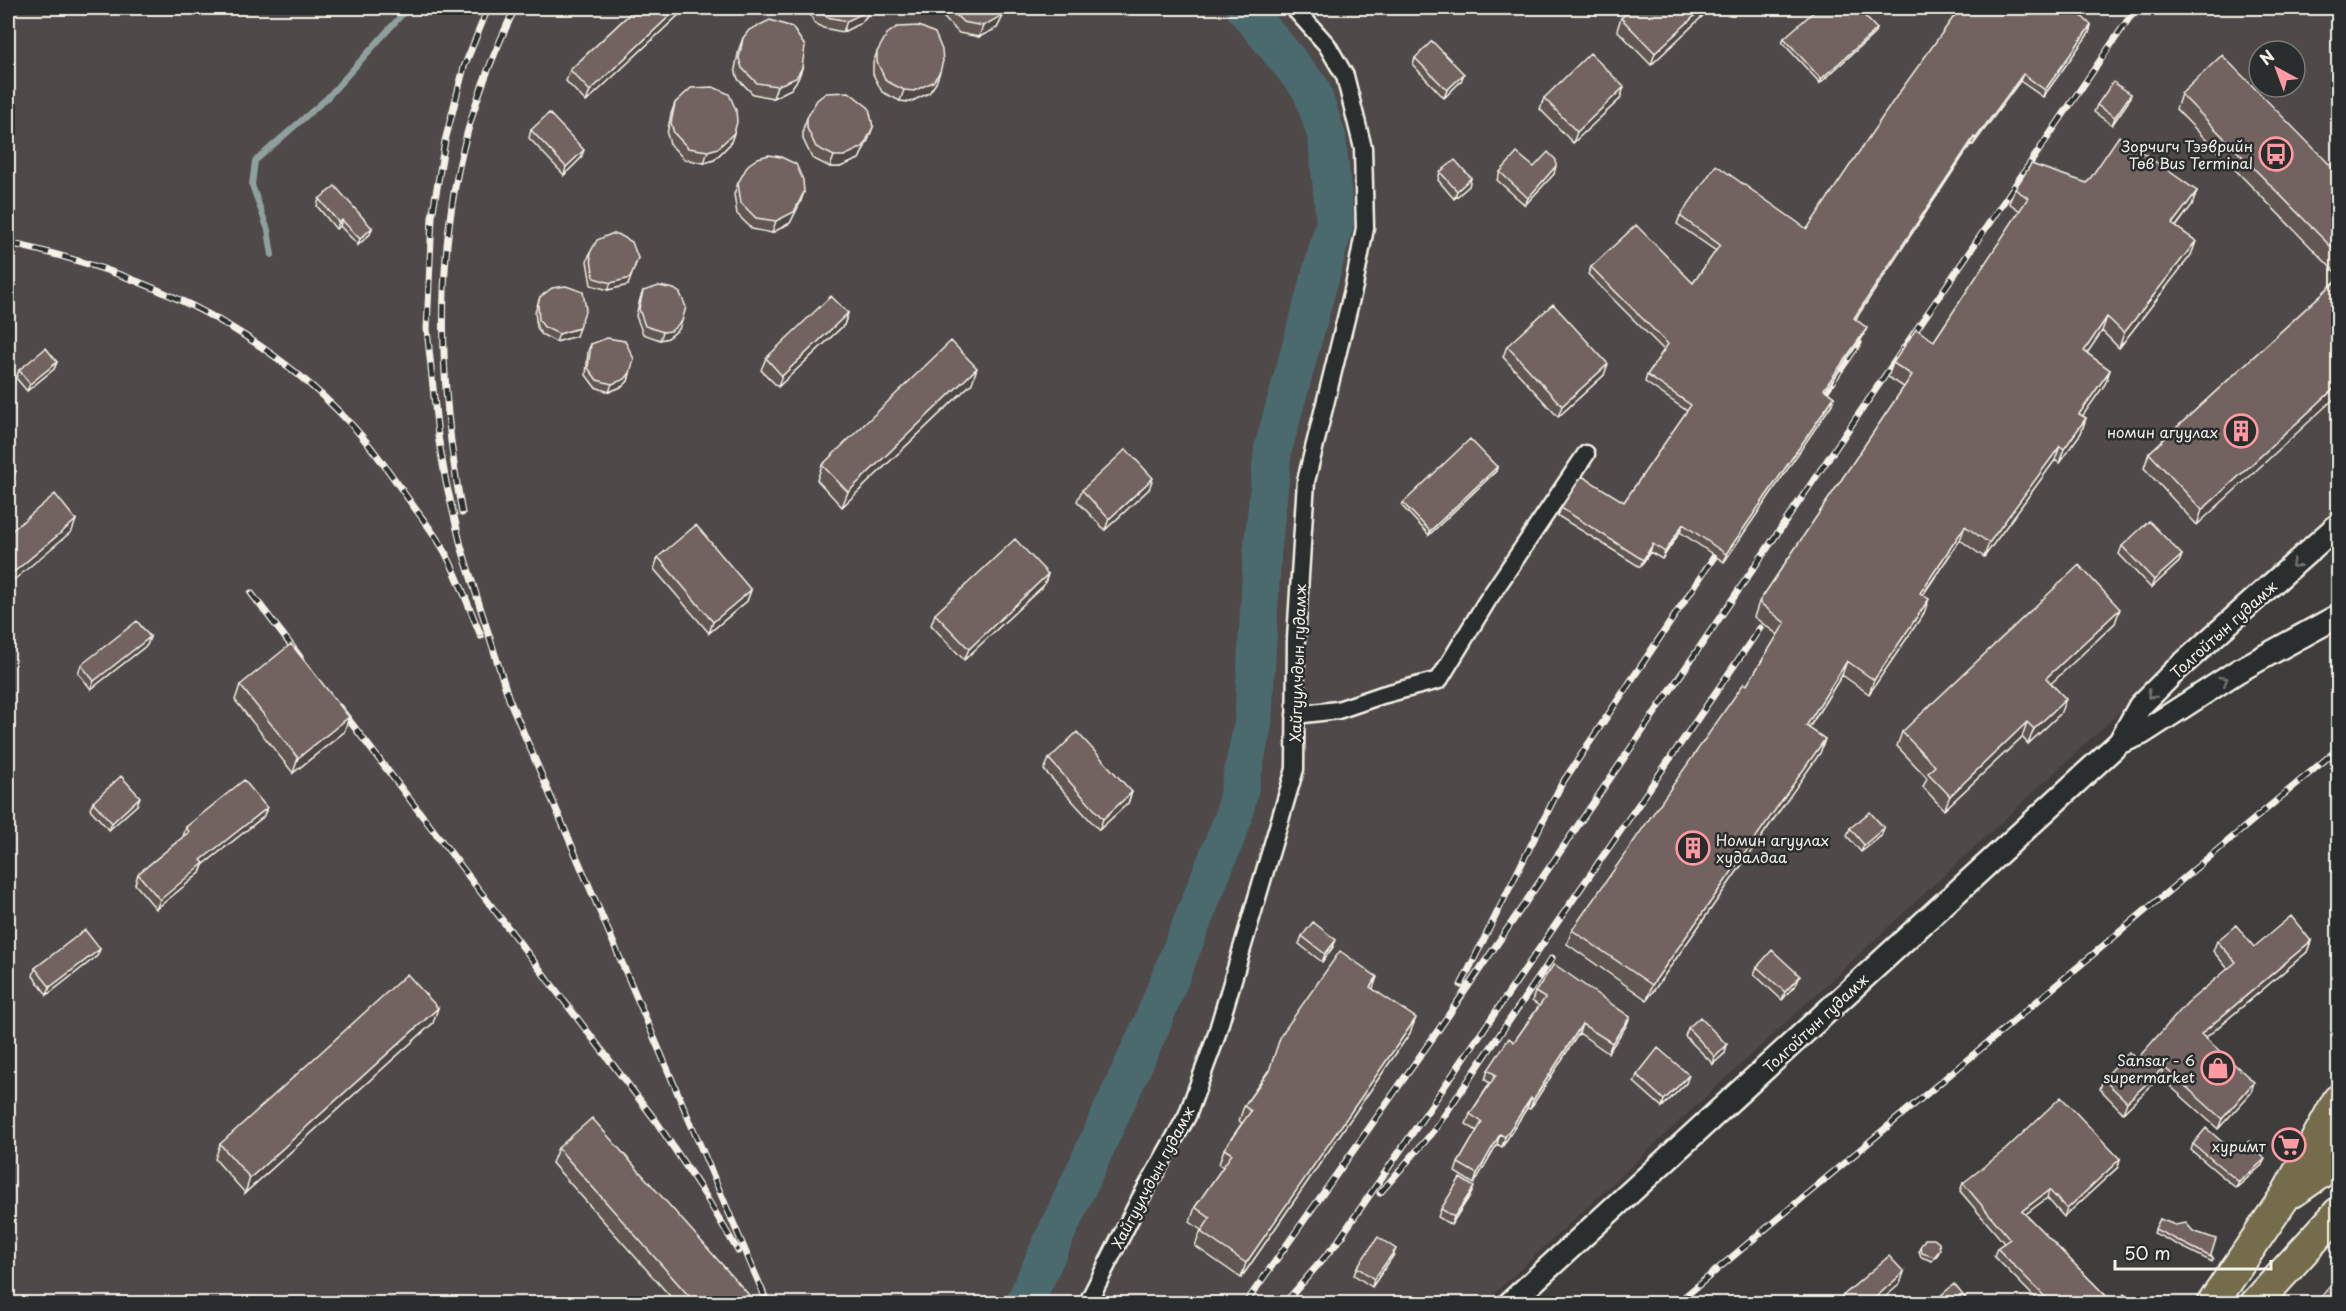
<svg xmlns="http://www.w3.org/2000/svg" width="2346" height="1311" viewBox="0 0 2346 1311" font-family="'Playpen Sans',sans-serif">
<rect width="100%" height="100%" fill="#403e3d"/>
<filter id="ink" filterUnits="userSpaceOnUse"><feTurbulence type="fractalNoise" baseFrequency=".0167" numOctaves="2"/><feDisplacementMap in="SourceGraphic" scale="12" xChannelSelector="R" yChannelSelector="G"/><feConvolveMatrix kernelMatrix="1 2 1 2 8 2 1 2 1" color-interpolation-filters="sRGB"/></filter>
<g filter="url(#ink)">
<path fill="#4f4948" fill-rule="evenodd" d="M8,8H2338V509L1484,1303H8ZM2259,51H2295V87H2259Z"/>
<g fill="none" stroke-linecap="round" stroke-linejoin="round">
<path stroke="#8fa09f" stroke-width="6" d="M272,255L268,230L252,185L255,161L327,98L408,8"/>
<path stroke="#4c6a6e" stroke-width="38" d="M1024,1304L1151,1026L1233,819L1253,724L1262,555L1273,449L1335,222L1327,137L1311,89L1245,8"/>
<defs>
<path id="street" d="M1295,715L1338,710L1382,695L1439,680L1487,601L1586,454
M1087,1304L1139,1201L1187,1116L1215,1040L1295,769L1296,639L1306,481L1354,286L1365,228L1363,148L1345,76L1327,45L1294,8"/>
<path id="secondary" d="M2120,742L2140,706L2176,670L2338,525
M1509,1304L2120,742L2142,733L2238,671L2338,616"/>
<path id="highway" d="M2293,1192L2323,1171L2338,1153
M2212,1304L2286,1195L2338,1100
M2255,1304L2338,1213"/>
</defs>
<use href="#street" stroke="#f4f1e8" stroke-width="21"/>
<use href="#secondary" stroke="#f4f1e8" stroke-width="27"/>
<use href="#highway" stroke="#f4f1e8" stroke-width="34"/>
<use href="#street" stroke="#2a2d2e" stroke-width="16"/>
<use href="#secondary" stroke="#2a2d2e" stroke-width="22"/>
<use href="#highway" stroke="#746c4b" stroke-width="30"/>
<defs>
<path id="rail" d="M488,8L464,67L445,141L432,217L427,329L438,436L446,482L461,546L509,699L768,1304
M8,243C138,271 255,323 348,421C371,445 390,473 409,500C421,517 435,534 445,552C459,578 469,608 481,636
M1816,405L1859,343
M462,513C438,382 433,242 473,113C484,77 499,42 515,8
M251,593L300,657
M339,707L656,1121L705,1195L738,1251
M1461,985L1561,785L1724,542
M1380,1193L1433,1132L1552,958
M1338,1241L1760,628
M1245,1304L1439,1029L2136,8
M1284,1304L1343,1236
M1676,1304L2338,749"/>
</defs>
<use href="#rail" stroke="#f4f1e8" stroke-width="7"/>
<use href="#rail" stroke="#2a2d2e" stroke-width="4.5" stroke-dasharray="14" stroke-linecap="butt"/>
</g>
<path fill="#625653" stroke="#f4f1e8" stroke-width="1.5" d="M636,8H686L586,102L566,81L570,70Z
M807,8H871L868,14L861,23L843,32L823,28L814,22Z
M943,8H1007L997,28L979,37L959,33L944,18Z
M1633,8H1711L1651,65L1617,30L1621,18Z
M2091,25L2089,33L2043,97L2020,81L1973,145L1971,144L1855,320L1864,335L1826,391L1834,397L1832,404L1724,562L1680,532L1662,559L1650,552L1640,567L1558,516L1561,508L1624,502L1687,411L1645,382L1647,375L1664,350L1588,274L1591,267L1693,283L1716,251L1677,224L1680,216L1807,229Z
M1877,29L1875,33L1820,83L1782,42L1784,38Z
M743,38L802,68L798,79L791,89L773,98L753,94L738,79L735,69L739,49Z
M877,52L936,83L929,93L910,102L900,101L882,92L873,74V63Z
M1415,58L1461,81L1444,98L1413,65Z
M2131,94L2128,102L2112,125L2094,112L2097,105Z
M2181,94L2338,173V275L2176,109Z
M1544,98L1620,99L1573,143L1540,109Z
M675,103L734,133L730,144L714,160L704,163L684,159L670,144L667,134L671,114Z
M807,118L869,138L859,159L840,167H830L812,158L803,139V129Z
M531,130L581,158L564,175L529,138Z
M1534,167L1554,174L1525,205L1497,180L1500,172Z
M1440,172L1469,186L1454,199L1438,180Z
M738,183L804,192L800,203L790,223L772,233L752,229L737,214L734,194Z
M2087,183L2197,191L2192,205L2176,227L2196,241L2191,255L2119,348L2102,331L2087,353L2110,370L2105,384L2082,416L2086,418L2081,433L2059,463L2055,460L1984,557L1960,540L1923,595L1924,613L1869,694L1842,675L1809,728L1825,739L1820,753L1647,1000L1567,944L1572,930L1747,685L1778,635L1754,617L1759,602L1904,387L1888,377L1893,363L1934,341L2020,211L2009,203L2015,189Z
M319,199L372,228L370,234L358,245L340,226L336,229L317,206Z
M590,253L628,285L608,290L591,285L587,261Z
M2338,279L2197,525L2144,468L2149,453Z
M643,291L679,329L668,338L660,340L643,334L636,316L640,299Z
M540,297L576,336L556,342L541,334L537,327L535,312Z
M848,313L844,325L778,387L761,370L766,358Z
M591,344L630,373L628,381L623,386L609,392L595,387L586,375L588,351Z
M1507,346L1604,375L1558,417L1503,357Z
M57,362L54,369L27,391L16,378L19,370Z
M972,383L842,507L817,480L822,465Z
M1497,467L1496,471L1429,535L1402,506L1403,503Z
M1149,489L1105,530L1077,501L1082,490Z
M2122,546L2182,555L2179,562L2151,588L2119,554Z
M658,557L751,590L747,601L709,633L654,569Z
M1048,574L1044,585L964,660L931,625L935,614Z
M2115,623L2051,683L2060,714L2028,744L2022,737L1944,810L1923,787L1927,778L1897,746L1902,732Z
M150,637L147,645L91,689L78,673L81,665Z
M240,685L349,717L344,732L293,773L235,700Z
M1049,759L1132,792L1128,803L1099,830L1044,770Z
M93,802L137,805L109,830L90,809Z
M267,808L263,817L203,865L200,873L156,909L135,884L138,874L183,837L186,827Z
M1850,828L1881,836L1861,852L1847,836Z
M1302,936L1333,947L1322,962L1299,944Z
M2217,941L2254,947L2311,941L2307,952L2205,1038L2251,1093L2218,1129L2160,1077L2123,1113L2100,1089L2103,1079L2137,1059L2228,969L2213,951Z
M100,949L97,956L47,995L33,976L35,968Z
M1757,967L1797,983L1782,1000L1754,974Z
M1373,989L1410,1033L1241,1278L1195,1246L1201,1230L1190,1222L1195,1207L1223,1167L1219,1164L1224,1149L1242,1123L1239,1121L1244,1106L1268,1071Z
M1535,992L1630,1017L1626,1026L1608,1053L1579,1033L1530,1109L1527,1108L1502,1147L1497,1144L1474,1184L1455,1172L1458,1163L1477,1131L1466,1124L1470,1114L1490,1083L1485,1080L1488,1070L1514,1042L1539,1006L1532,1001Z
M433,1023L245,1193L215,1159L220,1144Z
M1688,1028L1725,1053L1713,1064L1685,1036Z
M1637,1075L1686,1083L1662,1107L1634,1082Z
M2193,1144L2235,1153L2262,1165L2236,1188L2191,1150Z
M558,1148L757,1304H677L552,1163Z
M2120,1159L2118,1167L2064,1217L2047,1198L2025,1214L2114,1304H2041L1994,1256L1997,1248L2004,1243L1960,1191L1963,1183Z
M1471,1194L1451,1225L1438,1217L1441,1209Z
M2160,1219L2211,1255L2213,1258L2212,1262L2154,1233Z
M1920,1247L1940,1250L1938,1254L1932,1261L1921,1257L1919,1251Z
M1393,1256L1372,1287L1354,1275L1357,1267Z"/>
<path fill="#504644" stroke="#f4f1e8" stroke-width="1.5" d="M678,8H686L586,102L590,91Z
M869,8H871L868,14L861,23L843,32L847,21Z
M1006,8H1007L997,28L979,37L983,26Z
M1703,8H1711L1651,65L1655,53Z
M2091,25L2089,33L2043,97L2045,90Z
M1877,29L1875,33L1820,83L1821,79Z
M802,68L798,79L791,89L773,98L777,86Z
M940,72L936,83L929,93L910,102L900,101L904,90Z
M1464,74L1461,81L1444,98L1447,90Z
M2023,74L2020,81L1973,145L1976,138Z
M1624,87L1620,99L1573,143L1577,132Z
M2131,94L2128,102L2112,125L2115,117Z
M873,127L869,138L859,159L840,167H830L834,156Z
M734,133L730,144L714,160L704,163L708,151Z
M1974,137L1971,144L1851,326L1854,318Z
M584,150L581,158L564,175L566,167Z
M1556,166L1554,174L1525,205L1528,198Z
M1471,178L1469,186L1454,199L1457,191Z
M2197,191L2192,205L2167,238L2172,224Z
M804,192L800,203L790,223L772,233L776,221Z
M342,220L340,226L336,229L339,223Z
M372,228L370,234L358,245L360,239Z
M2196,241L2191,255L2119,348L2124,333Z
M638,258L628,285L608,290L611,283Z
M848,313L844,325L778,387L782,376Z
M2107,317L2102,331L2079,365L2084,351Z
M682,321L679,329L668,338L660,340L663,332Z
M579,328L576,336L556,342L559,334Z
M1867,328L1864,335L1821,397L1824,389Z
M57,362L54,369L27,391L30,384Z
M1608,364L1604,375L1558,417L1562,406Z
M977,368L972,383L842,507L848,492Z
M2110,370L2105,384L2074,428L2079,414Z
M630,373L628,381L623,386L609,392L612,384Z
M2338,385V395L2197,525L2202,510Z
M1834,397L1832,404L1724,562L1726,554Z
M2086,418L2081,433L2059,463L2064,449Z
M2060,446L2055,460L1984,557L1989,543Z
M1497,467L1496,471L1429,535L1430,531Z
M16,471L13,478L8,483V478Z
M1153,478L1149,489L1105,530L1109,519Z
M76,520L72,531L8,585V577Z
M1683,524L1680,532L1662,559L1665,552Z
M1965,526L1960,540L1914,607L1920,593Z
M1653,544L1650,552L1640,567L1643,560Z
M2182,555L2179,562L2151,588L2154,580Z
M1048,574L1044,585L964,660L969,649Z
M751,590L747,601L709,633L713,622Z
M1929,599L1924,613L1869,694L1874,680Z
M2120,609L2115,623L2041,693L2046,678Z
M150,637L147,645L91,689L94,681Z
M1847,661L1842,675L1801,740L1806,726Z
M2066,699L2060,714L2028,744L2034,729Z
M349,717L344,732L293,773L298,758Z
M2027,722L2022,737L1944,810L1950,796Z
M1825,739L1820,753L1647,1000L1652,985Z
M1132,792L1128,803L1099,830L1103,819Z
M140,797L137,805L109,830L112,823Z
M267,808L263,817L203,865L200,873L156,909L160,900L201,860Z
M1884,828L1881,836L1861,852L1864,845Z
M1336,940L1333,947L1322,962L1325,954Z
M2311,941L2307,952L2197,1045L2201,1034Z
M100,949L97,956L47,995L50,987Z
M1800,976L1797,983L1782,1000L1785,992Z
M1377,977L1372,991L1370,987Z
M438,1008L433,1023L245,1193L250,1178Z
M1630,1017L1626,1026L1608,1053L1612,1043Z
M1416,1018L1410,1033L1241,1278L1246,1263Z
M1582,1024L1579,1033L1530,1109L1533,1100Z
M1727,1045L1725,1053L1713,1064L1715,1057Z
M2164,1067L2160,1077L2123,1113L2127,1102Z
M1689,1075L1686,1083L1662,1107L1664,1100Z
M2254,1082L2251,1093L2218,1129L2222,1119Z
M1531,1098L1527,1108L1502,1147L1505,1137Z
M1500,1134L1497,1144L1474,1184L1477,1174Z
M2120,1159L2118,1167L2064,1217L2067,1209Z
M2265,1159L2262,1165L2236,1188L2239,1182Z
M1474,1187L1471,1194L1451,1225L1454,1217Z
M2049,1190L2047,1198L2019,1219L2022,1211Z
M1396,1249L1393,1256L1372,1287L1374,1279Z
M1904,1272L1900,1284L1877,1304H1868Z"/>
<path fill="#726461" stroke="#f4f1e8" stroke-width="1.5" d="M636,8H678L590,91L570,70Z
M817,8H869L866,12L847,21L827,17L819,11Z
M949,8H1006L1001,16L983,26L963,22Z
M1633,8H1703L1655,53L1621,18Z
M1818,8H1857L1877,29L1821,79L1784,38Z
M1960,8H2073L2091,25L2045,90L2023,74L1976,138L1974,137L1854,318L1867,328L1824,389L1834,397L1726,554L1683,524L1665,552L1653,544L1643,560L1561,508L1582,476L1624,502L1691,405L1647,375L1668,344L1591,267L1636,225L1693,283L1720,245L1680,216L1716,165L1807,229L1896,97Z
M770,20L792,27L805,46L802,68L796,78L777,86L757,83L742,68L739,58L743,38L749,30Z
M919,26L935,33L942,50L943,61L940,72L933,82L914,91L904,90L886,81L877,62V52L887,34L897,27Z
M1432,41L1464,74L1447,90L1415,58Z
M1590,53L1624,87L1577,132L1544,98Z
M2222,55L2338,173V254L2181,94Z
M2113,82L2131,94L2115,117L2097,105Z
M713,87L729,94L736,110L737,122L734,133L718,148L708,151L688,148L674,133L671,123L675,103L691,88Z
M849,92L869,108L873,127L863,147L844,156H834L816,147L807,128V118L817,100L826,93Z
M549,113L584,150L566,167L531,130Z
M2119,136L2197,191L2172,224L2196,241L2124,333L2107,317L2084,351L2110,370L2079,414L2086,418L2064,449L2060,446L1989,543L1965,526L1920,593L1929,599L1874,680L1847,661L1806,726L1825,739L1652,985L1572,930L1744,683L1747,685L1785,623L1759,602L1912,375L1893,363L1916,329L1934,341L2028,198L2015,189L2031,164L2087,183Z
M1548,152L1556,160V166L1528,198L1500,172L1517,153L1534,167Z
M769,155L781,157L796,164L803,180L804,192L794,212L776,221L756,218L741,203L738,183L748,165L758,158Z
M1455,160L1471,178L1457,191L1440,172Z
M335,186L372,228L360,239L342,220L339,223L319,199Z
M611,234H618L632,242L638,258L630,278L611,283L594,278L590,253L597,240Z
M2338,279V385L2202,510L2149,453Z
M566,286L583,292L586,309L579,328L559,334L544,327L539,320L538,304L540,297L552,288Z
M659,286L674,289L680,293L686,307L682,321L671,331L663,332L645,326L639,309L643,291Z
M831,296L848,313L782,376L766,358Z
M1553,304L1608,364L1562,406L1507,346Z
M607,338L625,341L634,359L630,373L625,379L612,384L597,380L588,368L591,344Z
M951,341L977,368L848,492L822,465Z
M46,348L57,362L30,384L19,370Z
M1470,439L1497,467L1430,531L1403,503Z
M1126,449L1153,478L1109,519L1082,490Z
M8,462L16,471L8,478Z
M55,494L76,520L8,577V534Z
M2149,521L2182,555L2154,580L2122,546Z
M696,525L751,590L713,622L658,557Z
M1015,539L1048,574L969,649L935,614Z
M2079,565L2120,609L2046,678L2066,699L2034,729L2027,722L1950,796L1928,773L1935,766L1902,732Z
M137,621L150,637L94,681L81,665Z
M291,644L349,717L298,758L240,685Z
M1077,732L1132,792L1103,819L1049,759Z
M121,776L140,797L112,823L93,802Z
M244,780L267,808L201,860L204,863L160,900L138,874L189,832L186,827Z
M1870,812L1884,828L1864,845L1850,828Z
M2291,916L2311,941L2201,1034L2254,1082L2222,1119L2164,1067L2127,1102L2103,1079L2129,1052L2137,1059L2187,1003L2236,962L2217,941L2236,925L2254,947Z
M1313,922L1336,940L1325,954L1302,936Z
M85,930L100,949L50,987L35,968Z
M1772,950L1800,976L1785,992L1757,967Z
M1340,951L1377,977L1370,987L1416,1018L1246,1263L1201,1232L1210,1218L1195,1207L1232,1154L1224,1149L1251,1111L1244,1106L1269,1071L1281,1035Z
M1554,964L1630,1017L1612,1043L1582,1024L1533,1100L1531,1098L1505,1137L1500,1134L1477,1174L1458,1163L1482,1122L1470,1114L1496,1075L1488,1070L1509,1038L1514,1042L1545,998L1535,992Z
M407,974L438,1008L250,1178L220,1144Z
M1700,1017L1727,1045L1715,1057L1688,1028Z
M1658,1048L1689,1075L1664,1100L1637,1075Z
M2061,1097L2120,1159L2067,1209L2049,1190L2022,1211L2114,1304H2052L1997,1248L2010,1239L1963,1183L2005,1150Z
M592,1118L757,1304H696L558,1148Z
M2206,1128L2235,1153L2249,1141L2265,1159L2239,1182L2193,1144Z
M1460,1178L1474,1187L1454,1217L1441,1209Z
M2160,1219L2175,1225L2186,1223L2193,1231L2216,1239L2211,1255L2213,1258L2155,1229Z
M1378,1237L1396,1249L1374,1279L1357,1267Z
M1925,1239H1934L1939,1243L1940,1250L1934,1257L1922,1253L1920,1247Z
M1889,1256L1904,1272L1868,1304H1833Z
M2338,1277V1304H2315Z
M1954,1284L1970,1304H1931Z
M2124,1294L2136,1304H2117Z"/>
<defs><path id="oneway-chevron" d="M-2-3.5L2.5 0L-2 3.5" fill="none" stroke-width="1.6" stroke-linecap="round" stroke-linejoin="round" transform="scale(1.5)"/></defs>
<g stroke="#71726f">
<use href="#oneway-chevron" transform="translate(2295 564) rotate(138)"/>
<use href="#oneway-chevron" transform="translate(2224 680) rotate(-32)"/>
<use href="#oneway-chevron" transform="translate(2151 695) rotate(135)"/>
</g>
</g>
<defs>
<symbol id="bus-ring" viewBox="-11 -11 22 22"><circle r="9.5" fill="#2a2d2e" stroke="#ff9aa2" stroke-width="1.5"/><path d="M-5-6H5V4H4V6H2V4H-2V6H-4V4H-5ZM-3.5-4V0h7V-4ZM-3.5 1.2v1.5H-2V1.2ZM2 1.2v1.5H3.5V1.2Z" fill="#ff9aa2"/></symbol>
<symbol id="building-ring" viewBox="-11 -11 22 22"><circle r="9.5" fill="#2a2d2e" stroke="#ff9aa2" stroke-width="1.5"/><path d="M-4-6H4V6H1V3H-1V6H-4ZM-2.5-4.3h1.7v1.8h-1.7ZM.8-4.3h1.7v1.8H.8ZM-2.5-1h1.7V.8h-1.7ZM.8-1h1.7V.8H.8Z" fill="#ff9aa2"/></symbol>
<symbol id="shop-ring" viewBox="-11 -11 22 22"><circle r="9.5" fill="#2a2d2e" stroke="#ff9aa2" stroke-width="1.5"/><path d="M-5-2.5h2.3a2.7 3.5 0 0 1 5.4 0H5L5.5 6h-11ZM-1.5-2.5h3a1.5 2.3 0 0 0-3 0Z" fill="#ff9aa2"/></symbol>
<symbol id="supermarket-ring" viewBox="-11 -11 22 22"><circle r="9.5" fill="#2a2d2e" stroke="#ff9aa2" stroke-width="1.5"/><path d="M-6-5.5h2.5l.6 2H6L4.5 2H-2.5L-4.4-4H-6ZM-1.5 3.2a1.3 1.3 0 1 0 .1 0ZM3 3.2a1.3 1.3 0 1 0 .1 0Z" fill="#ff9aa2"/></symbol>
</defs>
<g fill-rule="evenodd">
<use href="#bus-ring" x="2257" y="135" width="38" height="38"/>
<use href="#building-ring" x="2222" y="412" width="38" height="38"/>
<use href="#building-ring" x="1674" y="829" width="38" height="38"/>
<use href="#shop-ring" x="2199" y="1049" width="38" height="38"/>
<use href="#supermarket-ring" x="2270" y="1126" width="38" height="38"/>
</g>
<g text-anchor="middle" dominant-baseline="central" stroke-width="5" stroke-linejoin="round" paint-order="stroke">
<g font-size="15" fill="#f4f1e8" stroke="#2a2d2e" text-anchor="end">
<text x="2253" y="145">Зорчигч Тээврийн<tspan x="2253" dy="17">Төв Bus Terminal</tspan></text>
<text x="2218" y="431">номин агуулах</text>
<text x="1716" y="839" text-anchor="start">Номин агуулах<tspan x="1716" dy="17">худалдаа</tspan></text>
<text x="2195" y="1059">Sansar - 6<tspan x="2195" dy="17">supermarket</tspan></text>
<text x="2266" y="1145">хуримт</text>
</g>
<g font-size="15" fill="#f4f1e8" stroke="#2a2d2e">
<text transform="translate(2223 629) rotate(-42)">Толгойтын гудамж</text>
<text transform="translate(1297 663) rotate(-88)">Хайгуулчдын гудамж</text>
<text transform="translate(1815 1023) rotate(-43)">Толгойтын гудамж</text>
<text transform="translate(1152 1177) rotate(-62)">Хайгуулчдын гудамж</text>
</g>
</g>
<rect width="2346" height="1311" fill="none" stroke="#2a2d2e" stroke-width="30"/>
<rect x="15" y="15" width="2316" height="1281" fill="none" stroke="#f4f1e8" stroke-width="2" filter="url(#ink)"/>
<g transform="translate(2277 69) rotate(319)"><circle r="28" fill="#2a2d2e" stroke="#7b7b78" stroke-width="1.5"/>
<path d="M0-4.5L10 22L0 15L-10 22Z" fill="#ff9aa2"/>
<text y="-9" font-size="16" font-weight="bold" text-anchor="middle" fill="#f4f1e8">N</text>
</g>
<path d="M2115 1260v9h156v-9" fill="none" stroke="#f4f1e8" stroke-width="3"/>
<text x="2124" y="1260" font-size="18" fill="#f4f1e8" stroke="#2a2d2e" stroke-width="4.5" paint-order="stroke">50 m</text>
</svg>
